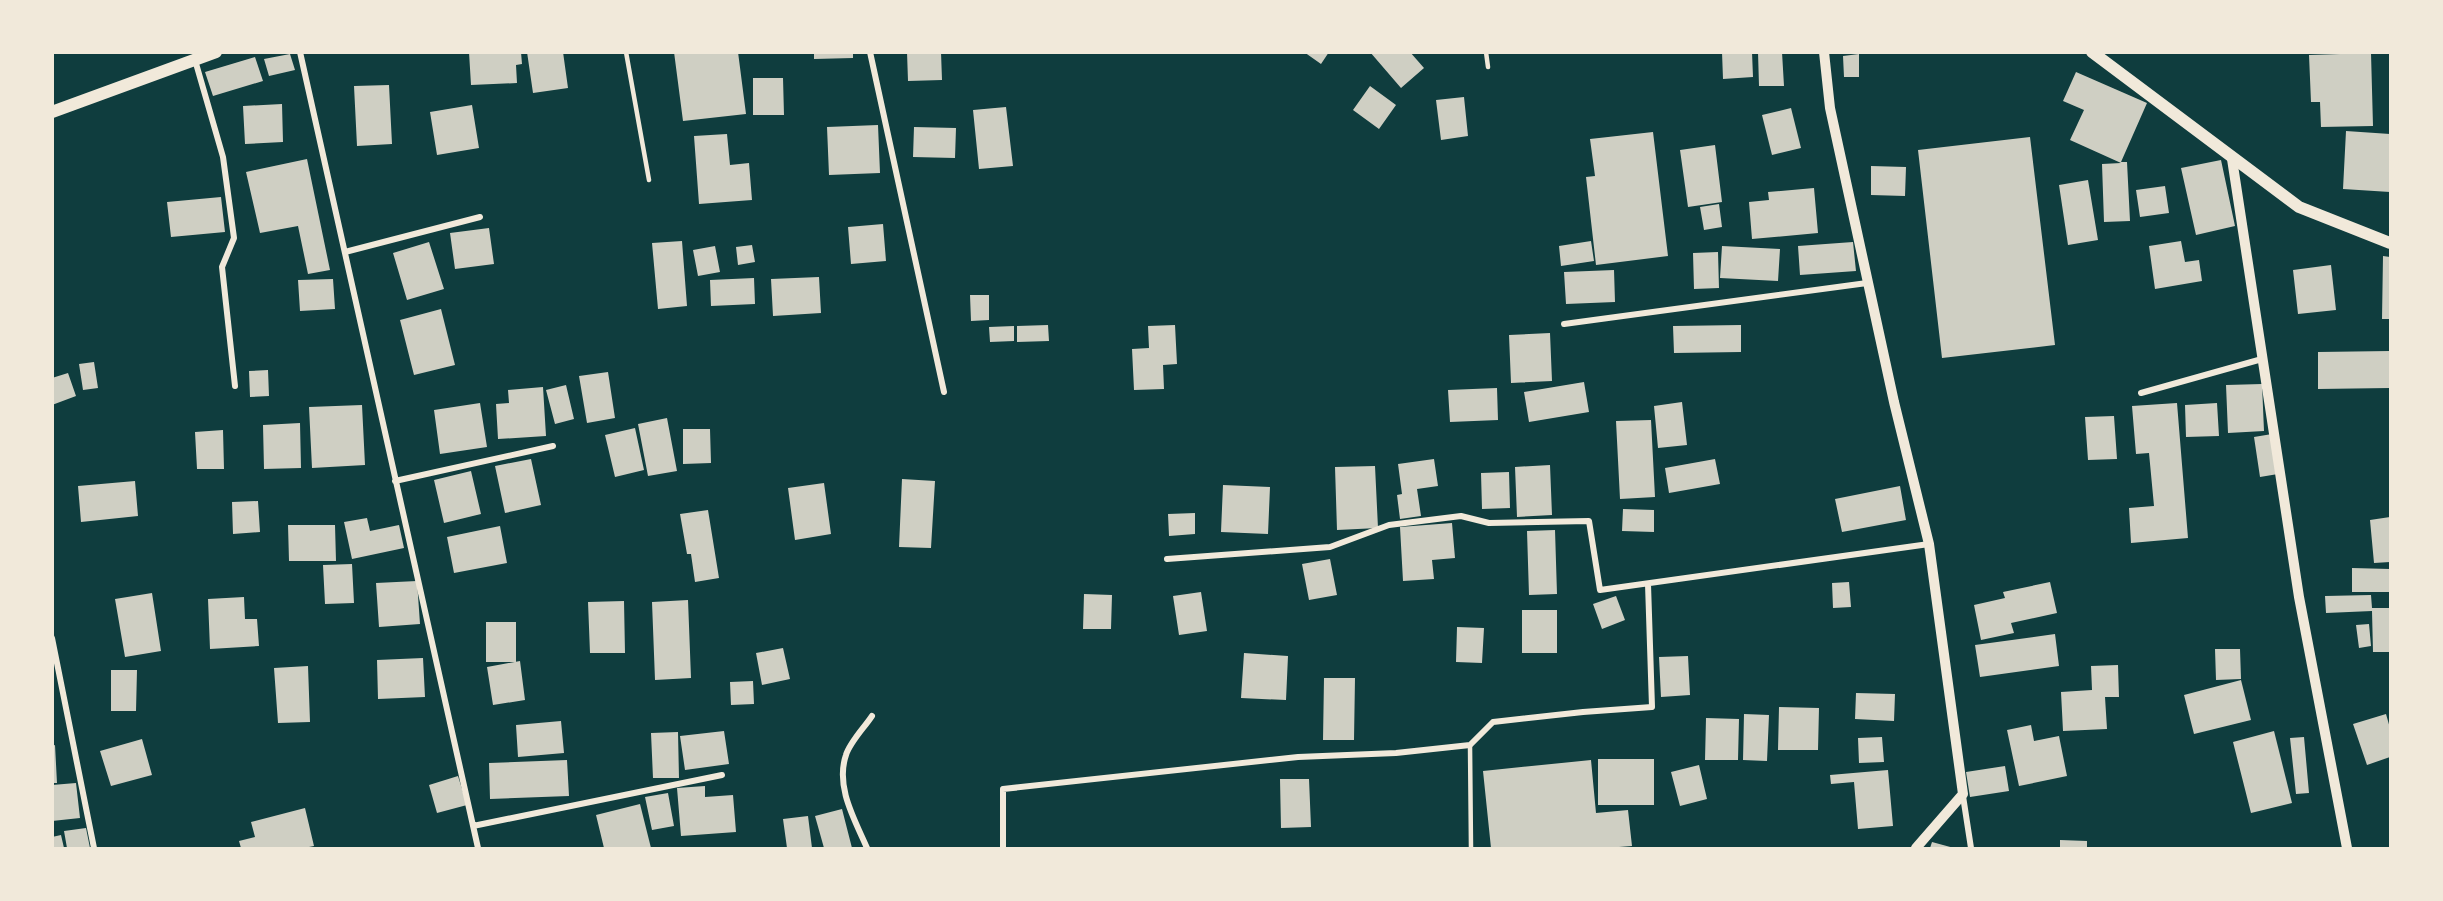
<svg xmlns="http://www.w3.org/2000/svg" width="2443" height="901" viewBox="0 0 2443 901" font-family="'Space Grotesk',sans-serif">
<rect width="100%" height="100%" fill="#0f3d3e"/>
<path fill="#cfcfc3" d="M469,52H521L522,64L516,65L517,83L471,85Z
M527,52H563L568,88L533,93Z
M674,52H738L746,114L683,121Z
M814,52H853V58L814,59Z
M907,52H941L942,80L908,81Z
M1304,52H1329L1321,64Z
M1370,52H1410L1424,68L1401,88Z
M1722,52H1752L1753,77L1723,79Z
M1758,52H1782L1784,86H1759Z
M2371,53L2373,126L2321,127L2320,102H2311L2309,55Z
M290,54L295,70L269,76L264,59Z
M1859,54V77H1844L1843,56Z
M255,57L263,81L213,96L205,72Z
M2076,72L2147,103L2121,162H2127L2130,221L2104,222L2102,164L2121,163L2070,140L2084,110L2063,101Z
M753,78H783L784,115H753Z
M389,85L392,144L357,146L354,86Z
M1370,86L1396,105L1379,129L1353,110Z
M1464,97L1468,136L1441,140L1436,100Z
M282,104L283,142L245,144L243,106Z
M472,105L479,148L437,155L430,112Z
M1006,107L1013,166L979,169L973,110Z
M1791,108L1801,148L1772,155L1762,115Z
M878,125L880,173L829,175L827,127Z
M914,127L956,128L955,158L913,157Z
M2346,131L2390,134V192L2343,189Z
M1653,132L1668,256L1596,265L1586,177L1595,176L1590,139Z
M727,134L730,165L749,163L752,200L699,204L694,136Z
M2030,137L2055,345L1942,358L1918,150Z
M1715,145L1722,202L1688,207L1680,150Z
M307,159L330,270L308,274L298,226L260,233L246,172Z
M2221,160L2235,226L2196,235L2181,168Z
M1871,166L1906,167L1905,196L1871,195Z
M2088,180L2098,240L2068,245L2059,185Z
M2165,186L2169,213L2140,217L2136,190Z
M1814,188L1818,233L1752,239L1749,202L1769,200L1768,192Z
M221,197L225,232L171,237L167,202Z
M1719,204L1722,227L1704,230L1700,207Z
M883,224L886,261L851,264L848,227Z
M489,228L494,264L455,269L450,233Z
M682,241L687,306L658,309L652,243Z
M1591,241L1594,261L1561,266L1559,246Z
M2181,241L2185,262L2199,260L2202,281L2155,289L2149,246Z
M429,242L444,289L407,300L393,253Z
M1853,242L1856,271L1800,275L1798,246Z
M752,245L755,262L738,265L736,247Z
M715,246L720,272L698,276L693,250Z
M1722,246L1780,249L1778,281L1720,278Z
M1718,252L1719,288L1694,289L1693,253Z
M2383,256L2390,257V319H2382Z
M2331,265L2336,310L2298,314L2293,270Z
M1614,270L1615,302L1566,304L1564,272Z
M819,277L821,313L773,316L771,279Z
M754,278L755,304L711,306L710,280Z
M333,279L335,309L300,311L298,280Z
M970,295H989V320L971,321Z
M441,309L455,365L414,375L400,320Z
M1048,325L1049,341L1017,342V326Z
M1175,325L1177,364L1163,365L1164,389L1134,390L1132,349L1149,348L1148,326Z
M1741,325V352L1674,353L1673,326Z
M1014,326V341L990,342L989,327Z
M1550,333L1552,381L1511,383L1509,335Z
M2390,351V388L2318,389V352Z
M94,362L98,388L83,390L79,364Z
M268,370L269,396L250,397L249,371Z
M608,372L615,418L587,423L579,376Z
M68,373L76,396L52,405V378Z
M1584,382L1589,412L1529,422L1524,392Z
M2262,384L2264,431L2228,433L2226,385Z
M566,385L574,419L555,424L546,390Z
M543,387L546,436L498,439L496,404L509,403L508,390Z
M1497,388L1498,420L1450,422L1448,390Z
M1682,402L1687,445L1658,448L1654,406Z
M480,403L487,447L440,454L434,410Z
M2177,403L2188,538L2131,543L2129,508L2154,506L2149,453L2136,454L2132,406Z
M2217,403L2219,436L2186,437L2185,405Z
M362,405L365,465L312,468L309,407Z
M2114,416L2117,459L2088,460L2085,417Z
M667,418L677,471L648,476L638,424Z
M1651,420L1655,497L1620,499L1616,421Z
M300,423L301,468L264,469L263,425Z
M635,428L644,470L615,477L605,435Z
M683,429H710L711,463L683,464Z
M223,430L224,469H197L195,432Z
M2272,434L2278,474L2260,477L2254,437Z
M531,459L541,505L505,513L495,466Z
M1434,459L1438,486L1417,489L1421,516L1400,519L1397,495L1402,494L1398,464Z
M1715,459L1720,484L1669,493L1665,468Z
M1550,465L1552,515L1517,517L1515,467Z
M1375,466L1378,528L1337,530L1335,467Z
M471,471L481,514L444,523L434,480Z
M1509,472L1510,508L1482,509L1481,473Z
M902,479L935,481L931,548L899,547Z
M135,481L138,516L81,522L78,486Z
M824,483L831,534L795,540L788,488Z
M1223,485L1270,487L1268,534L1221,532Z
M1900,486L1906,520L1842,532L1835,499Z
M258,501L260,532L233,534L232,502Z
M1623,509L1654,510V532L1622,531Z
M708,510L719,578L695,582L691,554H687L680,514Z
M1195,513V534L1169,536L1168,514Z
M2390,517V562L2374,563L2370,520Z
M367,518L370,531L399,525L404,548L352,559L344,522Z
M1452,523L1455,558L1432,560L1434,579L1403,581L1400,527Z
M288,525H335L336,561H289Z
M500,526L507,563L454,573L447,537Z
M1555,530L1557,594L1529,595L1527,531Z
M1330,559L1337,595L1309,600L1302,564Z
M352,564L354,603L325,604L323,565Z
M2352,568L2390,569V592H2352Z
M417,581L420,624L379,627L376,583Z
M1849,582L1851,607L1833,608L1832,583Z
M2050,582L2057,613L2011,623L2014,633L1981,640L1974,605L2005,598L2003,592Z
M1201,592L1207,631L1179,635L1173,596Z
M152,593L161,651L125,657L115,599Z
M1084,594L1112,595L1111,629H1083Z
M2371,595L2372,608H2390V652H2373L2372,611L2326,613L2325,596Z
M1616,596L1625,620L1602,629L1593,604Z
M244,597L245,619H257L259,646L210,649L208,599Z
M688,600L691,678L655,680L652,602Z
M624,601L625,653H590L588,602Z
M1522,610H1557V653H1522Z
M486,622H516V662H486Z
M2369,624L2371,646L2359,648L2356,625Z
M1457,627L1484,628L1482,663L1456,662Z
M2055,634L2059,666L1980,677L1975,645Z
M783,648L790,679L762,685L756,653Z
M2215,649H2240L2241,679L2216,680Z
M1244,653L1288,656L1286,700L1241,698Z
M1688,656L1690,695L1661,697L1659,657Z
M423,658L425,697L378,699L377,660Z
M520,661L525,700L493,705L487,667Z
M2118,665L2119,697H2105L2107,729L2063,731L2061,692L2092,690L2091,666Z
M308,666L310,722L278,723L274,668Z
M111,670H137L136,711H111Z
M1324,678H1355L1354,740H1323Z
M2241,680L2251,720L2194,734L2184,695Z
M753,681L754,704L731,705L730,682Z
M1856,693L1895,694L1894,721L1855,719Z
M1779,707L1819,708L1818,750H1778Z
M1744,714L1769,715L1767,761L1743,760Z
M2386,714L2390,728V757L2367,765L2353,724Z
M1706,718L1739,719L1738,760H1705Z
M561,721L564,753L518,757L516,725Z
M2031,725L2034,741L2059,736L2067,776L2019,786L2007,730Z
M724,731L729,764L685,770L680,736Z
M2274,731L2292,803L2251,813L2233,742Z
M678,732L679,778H653L651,733Z
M1882,737L1884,762L1859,763L1858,738Z
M2304,737L2309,793L2296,794L2290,738Z
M142,739L152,775L111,786L100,751Z
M55,745L57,783H52V746Z
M1598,759H1654V805H1598Z
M567,760L569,796L490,799L489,763Z
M1591,760L1596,813L1628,810L1632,846L1606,848H1491L1483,771Z
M1699,765L1707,799L1680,806L1671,772Z
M2005,766L2009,791L1970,797L1966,772Z
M1888,770L1893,826L1858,829L1854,782L1831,784L1830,775Z
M458,776L467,805L437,813L429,785Z
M1280,779H1309L1311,827L1281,828Z
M76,783L80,818L52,821V785Z
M705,786V797L733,795L736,832L681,836L677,788Z
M668,793L674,826L652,830L645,797Z
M640,804L651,848H604L596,815Z
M305,808L314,846L304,848H241L239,841L255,837L251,822Z
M842,809L852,848H824L815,816Z
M808,816L812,848H787L783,819Z
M86,828L90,848H67L64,831Z
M61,835L64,848H52V837Z
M2060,840L2087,841V848H2060Z
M1932,842L1954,848H1930Z"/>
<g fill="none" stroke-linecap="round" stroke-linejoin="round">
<path stroke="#f1e9da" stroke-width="4.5" d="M626,52L649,180
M1486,52L1488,67
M1470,745L1471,848"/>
<path stroke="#f1e9da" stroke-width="6" d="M300,52L478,848
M870,52L944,392
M195,60L223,157L234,238L222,267L235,386
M345,252L480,217
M1564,324L1867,283
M2141,393L2262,359
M395,481L553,446
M1167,559L1330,547L1389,525L1461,516L1489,523L1589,521L1600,590L1929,544
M52,638L94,848
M1963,796L1971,848
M473,826L722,775
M867,848C855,820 835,787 846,755C850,742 864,728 872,716
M1003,848V789L1298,757L1396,753L1470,745L1493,722L1583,712L1652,707L1648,584"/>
<path stroke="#f1e9da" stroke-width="10" d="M1824,52L1830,108L1894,402L1929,544L1963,794L1916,848
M2232,159L2299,597L2347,848"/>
<path stroke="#f1e9da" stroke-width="12" d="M2092,52L2299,207L2390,243
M52,112L216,52"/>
</g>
<rect width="2443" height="901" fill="none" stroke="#f1e9da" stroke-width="108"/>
</svg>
